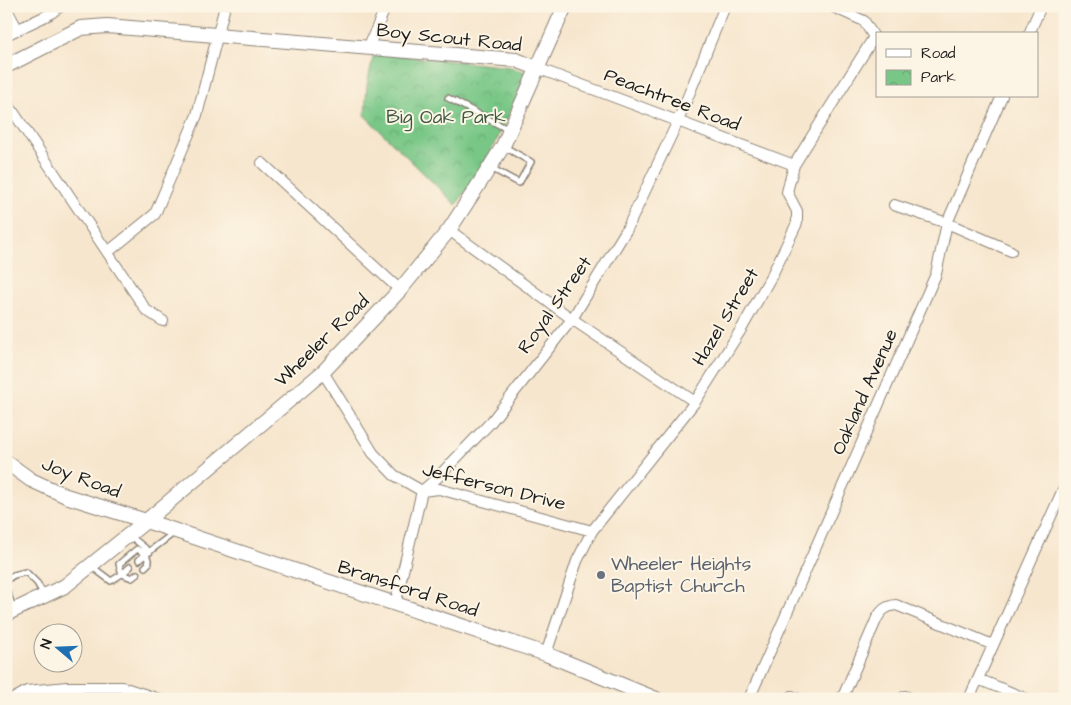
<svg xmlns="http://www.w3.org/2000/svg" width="1071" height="705" viewBox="0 0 1071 705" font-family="'Architects Daughter',sans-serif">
<defs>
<pattern id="park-crowns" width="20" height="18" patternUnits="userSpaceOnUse" patternTransform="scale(1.25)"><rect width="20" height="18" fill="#79c787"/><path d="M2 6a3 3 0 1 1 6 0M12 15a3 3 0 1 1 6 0" fill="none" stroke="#68aa74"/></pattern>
</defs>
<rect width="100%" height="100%" fill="#fcf5e5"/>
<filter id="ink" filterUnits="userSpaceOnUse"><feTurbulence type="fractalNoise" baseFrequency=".02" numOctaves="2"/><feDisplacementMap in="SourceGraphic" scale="10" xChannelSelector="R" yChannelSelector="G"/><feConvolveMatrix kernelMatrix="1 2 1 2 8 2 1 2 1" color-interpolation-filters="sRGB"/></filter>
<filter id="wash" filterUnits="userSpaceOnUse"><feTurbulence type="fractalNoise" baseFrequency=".0096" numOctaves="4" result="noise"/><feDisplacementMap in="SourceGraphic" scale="20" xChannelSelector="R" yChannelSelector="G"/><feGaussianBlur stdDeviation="1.12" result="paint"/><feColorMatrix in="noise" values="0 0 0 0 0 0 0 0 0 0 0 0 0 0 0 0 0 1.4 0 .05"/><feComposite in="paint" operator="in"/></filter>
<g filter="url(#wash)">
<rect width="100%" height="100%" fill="#f7e6ce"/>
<path fill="url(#park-crowns)" stroke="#4a7252" d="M374,53L510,67L525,72V77L506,122L481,170L456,205L365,116L367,85Z"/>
</g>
<g filter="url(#ink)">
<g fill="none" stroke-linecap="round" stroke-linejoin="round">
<defs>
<path id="lane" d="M448,98L509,130
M491,168L519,183L531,162L503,146
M129,535L150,552
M139,560L146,554L149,563L145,567
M91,566L111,581L122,574L119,564L137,549L146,554L175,532
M130,567L122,574L132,578L137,574
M6,580L14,575L26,572L37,583L44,595
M6,589L14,610"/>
<path id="street" d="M6,8L18,30
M1029,34L1041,6
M6,35L50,14L61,6
M368,48L386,6
M537,68L794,165
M6,101L146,310L163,321
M262,163L400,290
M894,205L947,223L1011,251
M449,230L572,319L695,402
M108,252L155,214L197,115L225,6
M323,372L373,453L394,475L422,491L439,489L592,531
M395,605L422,491L437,478L491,422L572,319L627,229L678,121L725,6
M546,654L577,561L592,531L695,402L742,328L772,275L797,223V211L787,192L794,165L874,37L864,21L831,6
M978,679L1027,699
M792,696L798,699
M905,696L912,699
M13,699L27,691L67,687H122L159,699
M749,699L936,274L947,223L1002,96
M842,699L877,618C882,610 886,606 896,605L993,645
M969,699L1065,485"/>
<path id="secondary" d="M6,66L81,28L107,26L516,60L537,68
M6,462L31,480L66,496L146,521L546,654L656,699
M6,614L65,586L146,521L323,372L400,290L449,230L490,167L503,146L565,6"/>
</defs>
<use href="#lane" stroke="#8a8175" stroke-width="8"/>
<use href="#street" stroke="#8a8175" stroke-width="12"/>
<use href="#secondary" stroke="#8a8175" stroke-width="16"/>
<use href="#lane" stroke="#fff" stroke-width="5"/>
<use href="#street" stroke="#fff" stroke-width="10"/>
<use href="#secondary" stroke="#fff" stroke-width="14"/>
</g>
</g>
<circle fill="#6b7280" stroke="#fcf5e5" stroke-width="2" cx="601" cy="575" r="5"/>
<g text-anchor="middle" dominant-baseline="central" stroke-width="4" stroke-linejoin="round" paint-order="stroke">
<g font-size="19" fill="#1c1c1c" stroke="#fcf5e5">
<text transform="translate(449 38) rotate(6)">Boy Scout Road</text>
<text transform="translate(672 100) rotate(21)">Peachtree Road</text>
<text transform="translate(555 305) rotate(-55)">Royal Street</text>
<text transform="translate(726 317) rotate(-59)">Hazel Street</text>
<text transform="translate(322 341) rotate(-44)">Wheeler Road</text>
<text transform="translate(865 392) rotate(-66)">Oakland Avenue</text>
<text transform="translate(81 478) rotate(21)">Joy Road</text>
<text transform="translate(494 487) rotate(14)">Jefferson Drive</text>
<text transform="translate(408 589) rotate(18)">Bransford Road</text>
</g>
<g font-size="19" fill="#3d5841" stroke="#fcf5e5">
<text x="446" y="117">Big Oak Park</text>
</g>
<g font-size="19" fill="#5b616d" stroke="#fcf5e5" text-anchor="start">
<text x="611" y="564">Wheeler Heights<tspan x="611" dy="22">Baptist Church</tspan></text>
</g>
</g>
<rect width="1071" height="705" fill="none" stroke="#fcf5e5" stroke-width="25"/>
<rect x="876" y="32" width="162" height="65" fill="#fcf5e5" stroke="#a29e95"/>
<rect x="886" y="49" width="25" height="8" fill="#ffffff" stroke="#a29e95"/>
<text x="921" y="58" font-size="15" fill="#1c1c1c">Road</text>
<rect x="886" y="70" width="25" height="15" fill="url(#park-crowns)" stroke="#a29e95"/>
<text x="921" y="82" font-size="15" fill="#1c1c1c">Park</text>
<g transform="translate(58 648) rotate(289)"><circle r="24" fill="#fcf5e5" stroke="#a29e95"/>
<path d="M0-4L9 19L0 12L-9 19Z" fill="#1f6fb2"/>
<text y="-8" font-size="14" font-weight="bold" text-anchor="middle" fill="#1c1c1c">N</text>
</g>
</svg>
